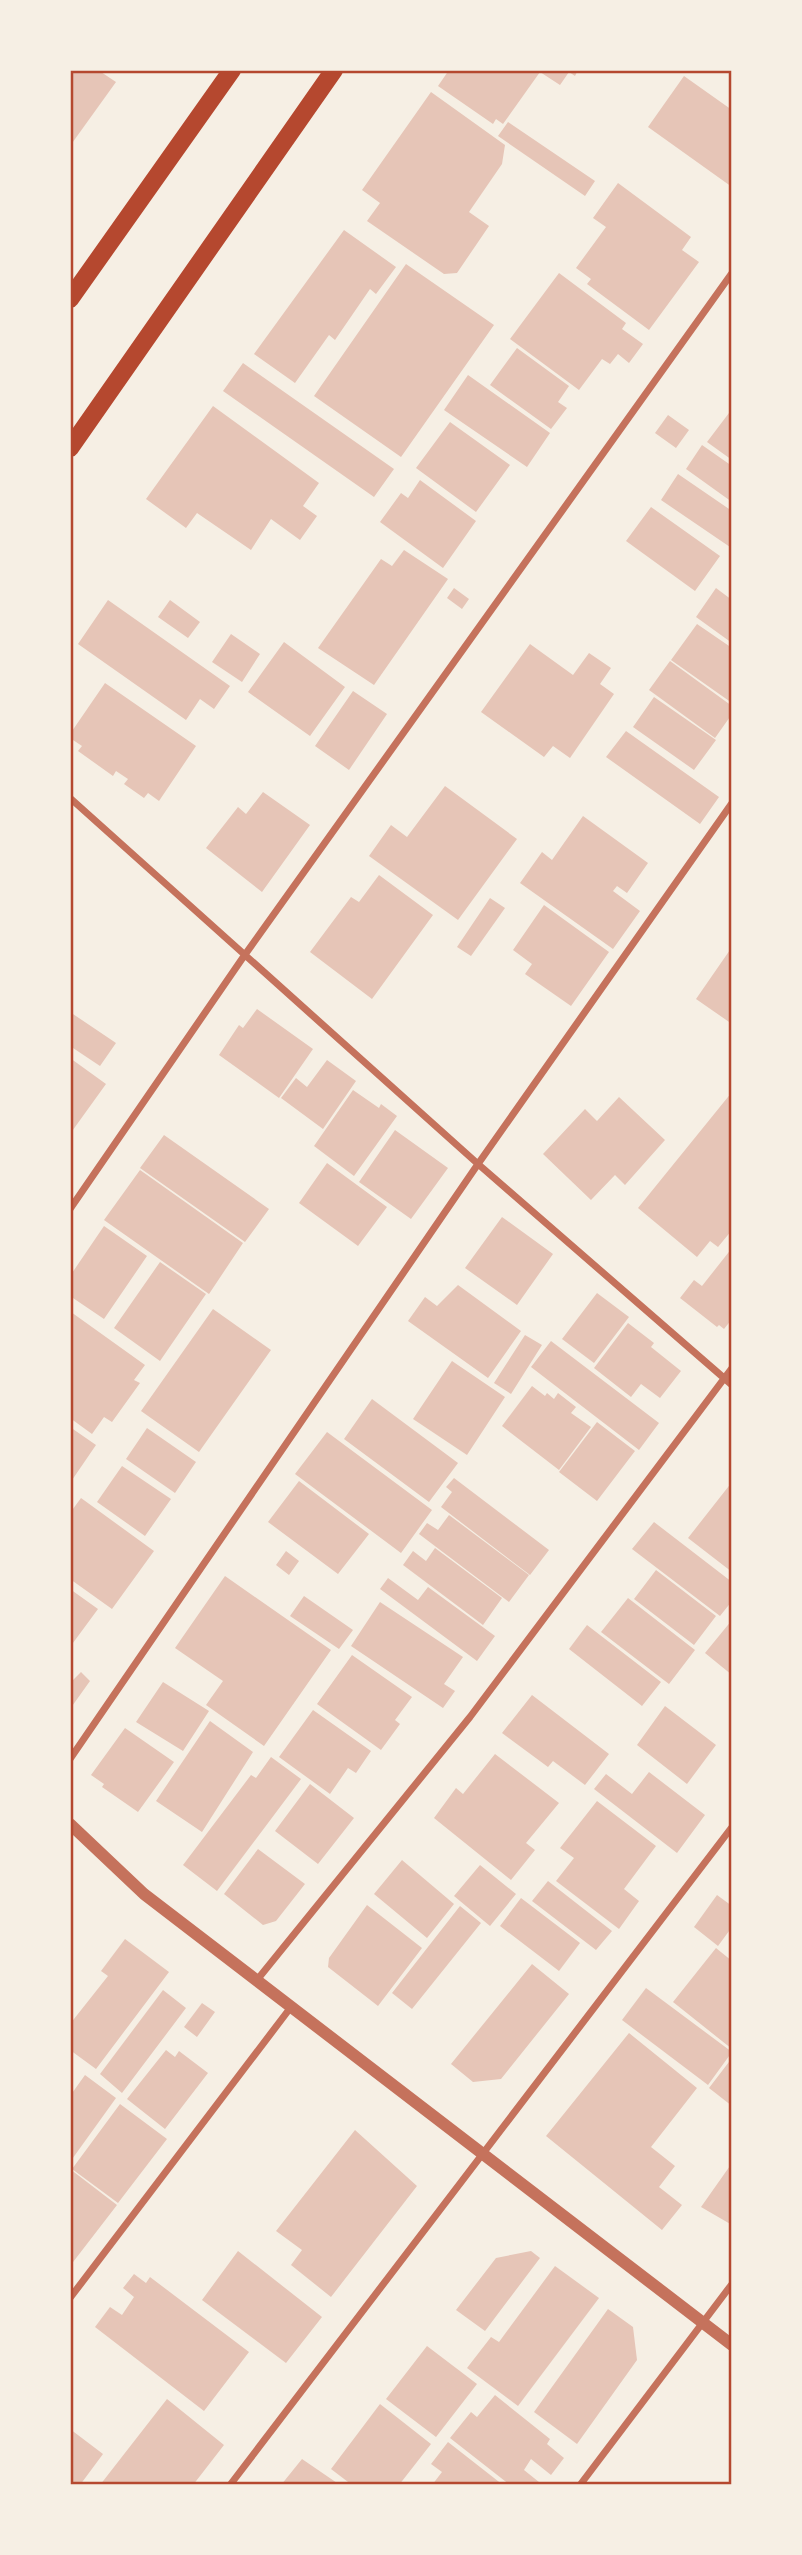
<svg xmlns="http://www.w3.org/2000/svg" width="802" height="2555" viewBox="0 0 802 2555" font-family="'Nunito Sans',sans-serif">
<rect width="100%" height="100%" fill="#f6efe4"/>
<path fill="#e6c5b7" d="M70,70H98L116,82L70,146Z
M449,70H578L575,76L569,72L560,85L540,72L503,124L496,119L493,124L438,86Z
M684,76L732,110V187L648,127Z
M431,92L505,145L502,164L469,212L489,226L457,273L444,274L367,221L380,203L362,190Z
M508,122L595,181L585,196L498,136Z
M618,183L691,237L682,250L699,262L649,330L587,284L591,279L576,268L606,227L593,218Z
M344,230L396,267L376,294L370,289L335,340L329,335L295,383L254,354Z
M406,264L494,325L401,457L314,396Z
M559,273L626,323L622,329L643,344L629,363L618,354L610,364L602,359L579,390L510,339Z
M517,348L569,386L558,402L567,408L551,429L490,385Z
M243,363L394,469L374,497L223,391Z
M468,375L550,433L527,467L444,410Z
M213,406L319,483L303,506L317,516L300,540L271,519L251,550L197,513L186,528L146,499Z
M732,409V460L707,442Z
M668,415L689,430L676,448L655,433Z
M450,422L510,465L476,512L416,468Z
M702,445L732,466V502L686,469Z
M678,474L732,511V544L730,547L661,500Z
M420,480L476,521L443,568L380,522L401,493L408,498Z
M651,507L720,556L695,591L626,541Z
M404,550L448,579L374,685L318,648L381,559L392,566Z
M454,588L469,599L462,609L447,598Z
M716,588L732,600V643L696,617Z
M108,600L230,686L214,709L200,699L186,720L78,644Z
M170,600L200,622L188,638L158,617Z
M697,624L732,648V703L671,660Z
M231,634L260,654L242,682L212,662Z
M284,642L345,687L310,736L248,692Z
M530,644L573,675L589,653L611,668L600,684L614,694L570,758L553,746L544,757L481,712Z
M670,661L732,706V714L715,738L649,690Z
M105,683L196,746L159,801L148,793L144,798L124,784L128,779L116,771L113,776L78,751L82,746L70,738V734Z
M353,691L387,714L349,770L315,746Z
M654,697L716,740L694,770L633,727Z
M626,731L719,797L700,824L606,757Z
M445,786L517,839L458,920L369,856L391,825L407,837Z
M263,792L310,825L262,892L206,848L238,807L246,814Z
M583,816L648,863L627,893L617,886L613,891L640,911L613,949L520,883L542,852L552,860Z
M379,875L433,915L372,999L310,952L351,897L359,902Z
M490,898L505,908L471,956L457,947Z
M544,905L609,952L571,1006L525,974L532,964L513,950Z
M732,947V1024L696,999Z
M257,1009L313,1049L279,1098L219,1055L239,1025L243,1028Z
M70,1012L116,1043L100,1066L70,1046Z
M70,1058L106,1084L70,1134Z
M327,1060L356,1081L323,1129L281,1098L296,1078L307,1087Z
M353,1090L379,1108L381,1104L397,1116L354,1176L314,1146Z
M732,1092V1230L718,1247L710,1241L697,1257L638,1208Z
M619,1097L665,1140L625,1185L615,1175L591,1200L543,1154L585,1109L597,1121Z
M395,1130L448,1168L411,1219L359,1182Z
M164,1135L269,1209L245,1242L140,1168Z
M327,1163L387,1207L358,1246L299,1203Z
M140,1170L243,1243L209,1294L104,1220Z
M502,1217L553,1254L517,1305L465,1268Z
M104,1226L147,1256L104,1319L70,1296V1276Z
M732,1248V1319L724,1329L719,1325L717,1327L680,1298L694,1280L702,1286Z
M160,1262L206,1294L160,1361L114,1328Z
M458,1285L521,1331L488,1378L408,1321L425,1297L437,1306Z
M597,1293L629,1317L594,1363L562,1339Z
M213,1309L271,1350L199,1452L141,1411Z
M71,1312L145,1365L134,1380L140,1383L112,1422L104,1417L92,1434L70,1418Z
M628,1323L654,1343L651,1347L681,1371L660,1398L641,1384L631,1397L594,1368Z
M525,1335L542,1345L511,1394L494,1383Z
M551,1341L659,1423L639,1450L531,1367Z
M452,1361L505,1397L467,1455L413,1419Z
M532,1386L545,1396L547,1393L554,1399L558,1393L576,1407L571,1413L591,1427L559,1470L502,1426Z
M372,1399L458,1463L429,1502L344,1439Z
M597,1422L635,1451L597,1501L559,1472Z
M70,1427L96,1445L70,1483Z
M147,1428L196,1462L175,1493L126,1459Z
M327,1432L432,1510L401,1553L295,1474Z
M122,1466L171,1499L145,1536L97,1502Z
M454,1478L549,1550L530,1575L441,1507L452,1492L446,1487Z
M299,1481L369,1534L338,1574L268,1522Z
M732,1482V1572L688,1538Z
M81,1498L154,1551L112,1609L70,1579V1513Z
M449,1515L529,1575L509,1602L419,1534L427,1523L438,1530Z
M654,1522L732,1582V1601L720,1616L632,1549Z
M435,1548L502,1598L483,1625L403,1565L413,1551L426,1561Z
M286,1551L299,1561L289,1575L276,1565Z
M656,1570L716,1616L694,1645L634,1599Z
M225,1576L331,1650L264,1746L206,1705L223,1681L175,1648Z
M388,1578L418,1600L428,1587L495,1636L477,1661L380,1589Z
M70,1589L98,1609L70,1647Z
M304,1596L353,1630L339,1649L290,1616Z
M628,1598L695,1650L669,1684L601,1632Z
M380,1602L463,1657L444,1684L455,1691L443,1708L351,1646Z
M732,1620V1675L705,1653Z
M587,1625L661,1682L642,1706L569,1649Z
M352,1655L412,1697L395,1720L400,1724L381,1750L317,1704Z
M81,1672L90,1681L70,1709V1683Z
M163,1682L209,1711L183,1751L136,1722Z
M532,1695L609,1754L585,1785L553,1761L548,1767L502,1733Z
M665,1706L716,1745L687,1784L637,1745Z
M313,1710L371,1751L356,1773L348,1768L330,1794L279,1757Z
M210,1721L253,1752L202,1832L156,1801Z
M125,1728L174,1762L138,1812L102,1787L104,1784L91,1775Z
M495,1754L559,1803L526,1843L535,1850L511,1880L434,1818L456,1788L463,1794Z
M271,1757L301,1779L217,1891L183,1865L251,1775L256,1778Z
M649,1772L705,1815L677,1853L594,1789L606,1774L632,1794Z
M310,1784L354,1818L318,1864L275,1831Z
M597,1801L656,1846L624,1889L639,1901L619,1929L556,1881L574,1858L560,1848Z
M258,1849L305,1884L276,1921L263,1925L224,1894Z
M402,1860L454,1904L427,1938L374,1894Z
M480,1865L516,1894L490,1926L454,1896Z
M548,1881L612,1931L596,1950L532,1901Z
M717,1895L732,1906V1927L718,1946L694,1927Z
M521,1898L580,1943L559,1971L500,1926Z
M367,1905L422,1948L378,2006L328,1967L329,1958Z
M460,1906L481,1923L412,2009L392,1993Z
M125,1939L169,1972L96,2069L70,2050V2024L108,1976L101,1971Z
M716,1948L732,1961V2049L673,2002Z
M532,1964L569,1994L501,2079L473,2082L451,2064Z
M646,1988L732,2052L708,2085L622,2020Z
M163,1990L186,2008L122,2093L100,2074Z
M202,2003L215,2012L197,2037L184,2027Z
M629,2033L697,2088L651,2147L675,2166L659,2187L682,2205L662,2230L546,2136Z
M166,2050L175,2057L179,2051L208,2073L165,2129L127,2099Z
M732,2058V2106L709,2088Z
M85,2075L116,2098L70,2162V2096Z
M120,2104L167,2139L118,2203L72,2169Z
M355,2130L417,2186L331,2297L291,2265L302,2250L276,2231Z
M732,2163V2225L701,2207Z
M70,2169L117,2205L70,2266Z
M238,2251L322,2317L286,2363L202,2300Z
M531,2251L540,2258L485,2331L456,2310L496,2258Z
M555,2266L599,2298L518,2406L467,2368L491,2337L499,2342Z
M134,2274L146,2283L150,2277L249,2352L204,2411L95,2327L110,2307L122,2315L134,2297L123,2288Z
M608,2309L633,2327L637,2360L577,2444L534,2412Z
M427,2346L477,2384L436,2437L386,2399Z
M495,2395L550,2439L547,2444L564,2458L551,2475L531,2459L524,2470L539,2482L537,2485H510L450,2438L471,2412L477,2417Z
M167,2399L224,2445L193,2485H100Z
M380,2404L431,2444L399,2485H352L331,2469Z
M70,2429L103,2454L80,2485H70Z
M448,2442L503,2485H432L442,2472L431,2464Z
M302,2459L340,2485H281Z"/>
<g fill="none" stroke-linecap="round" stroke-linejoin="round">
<path stroke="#c5725c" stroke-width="7" d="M70,798L478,1164L732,1385
M70,1209L244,956L732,273
M70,1759L478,1164L732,803
M257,1980L470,1717L732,1368
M70,2298L291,2007
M230,2485L732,1827
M580,2485L732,2284"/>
<path stroke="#c5725c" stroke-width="12" d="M70,1824L144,1894L732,2345"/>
<path stroke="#b5482f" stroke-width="18" d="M70,299L232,70
M70,448L334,70"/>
</g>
<rect width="802" height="2555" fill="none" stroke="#f6efe4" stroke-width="144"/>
<rect x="72" y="72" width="658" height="2411" fill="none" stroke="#b5482f" stroke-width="2.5"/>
</svg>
